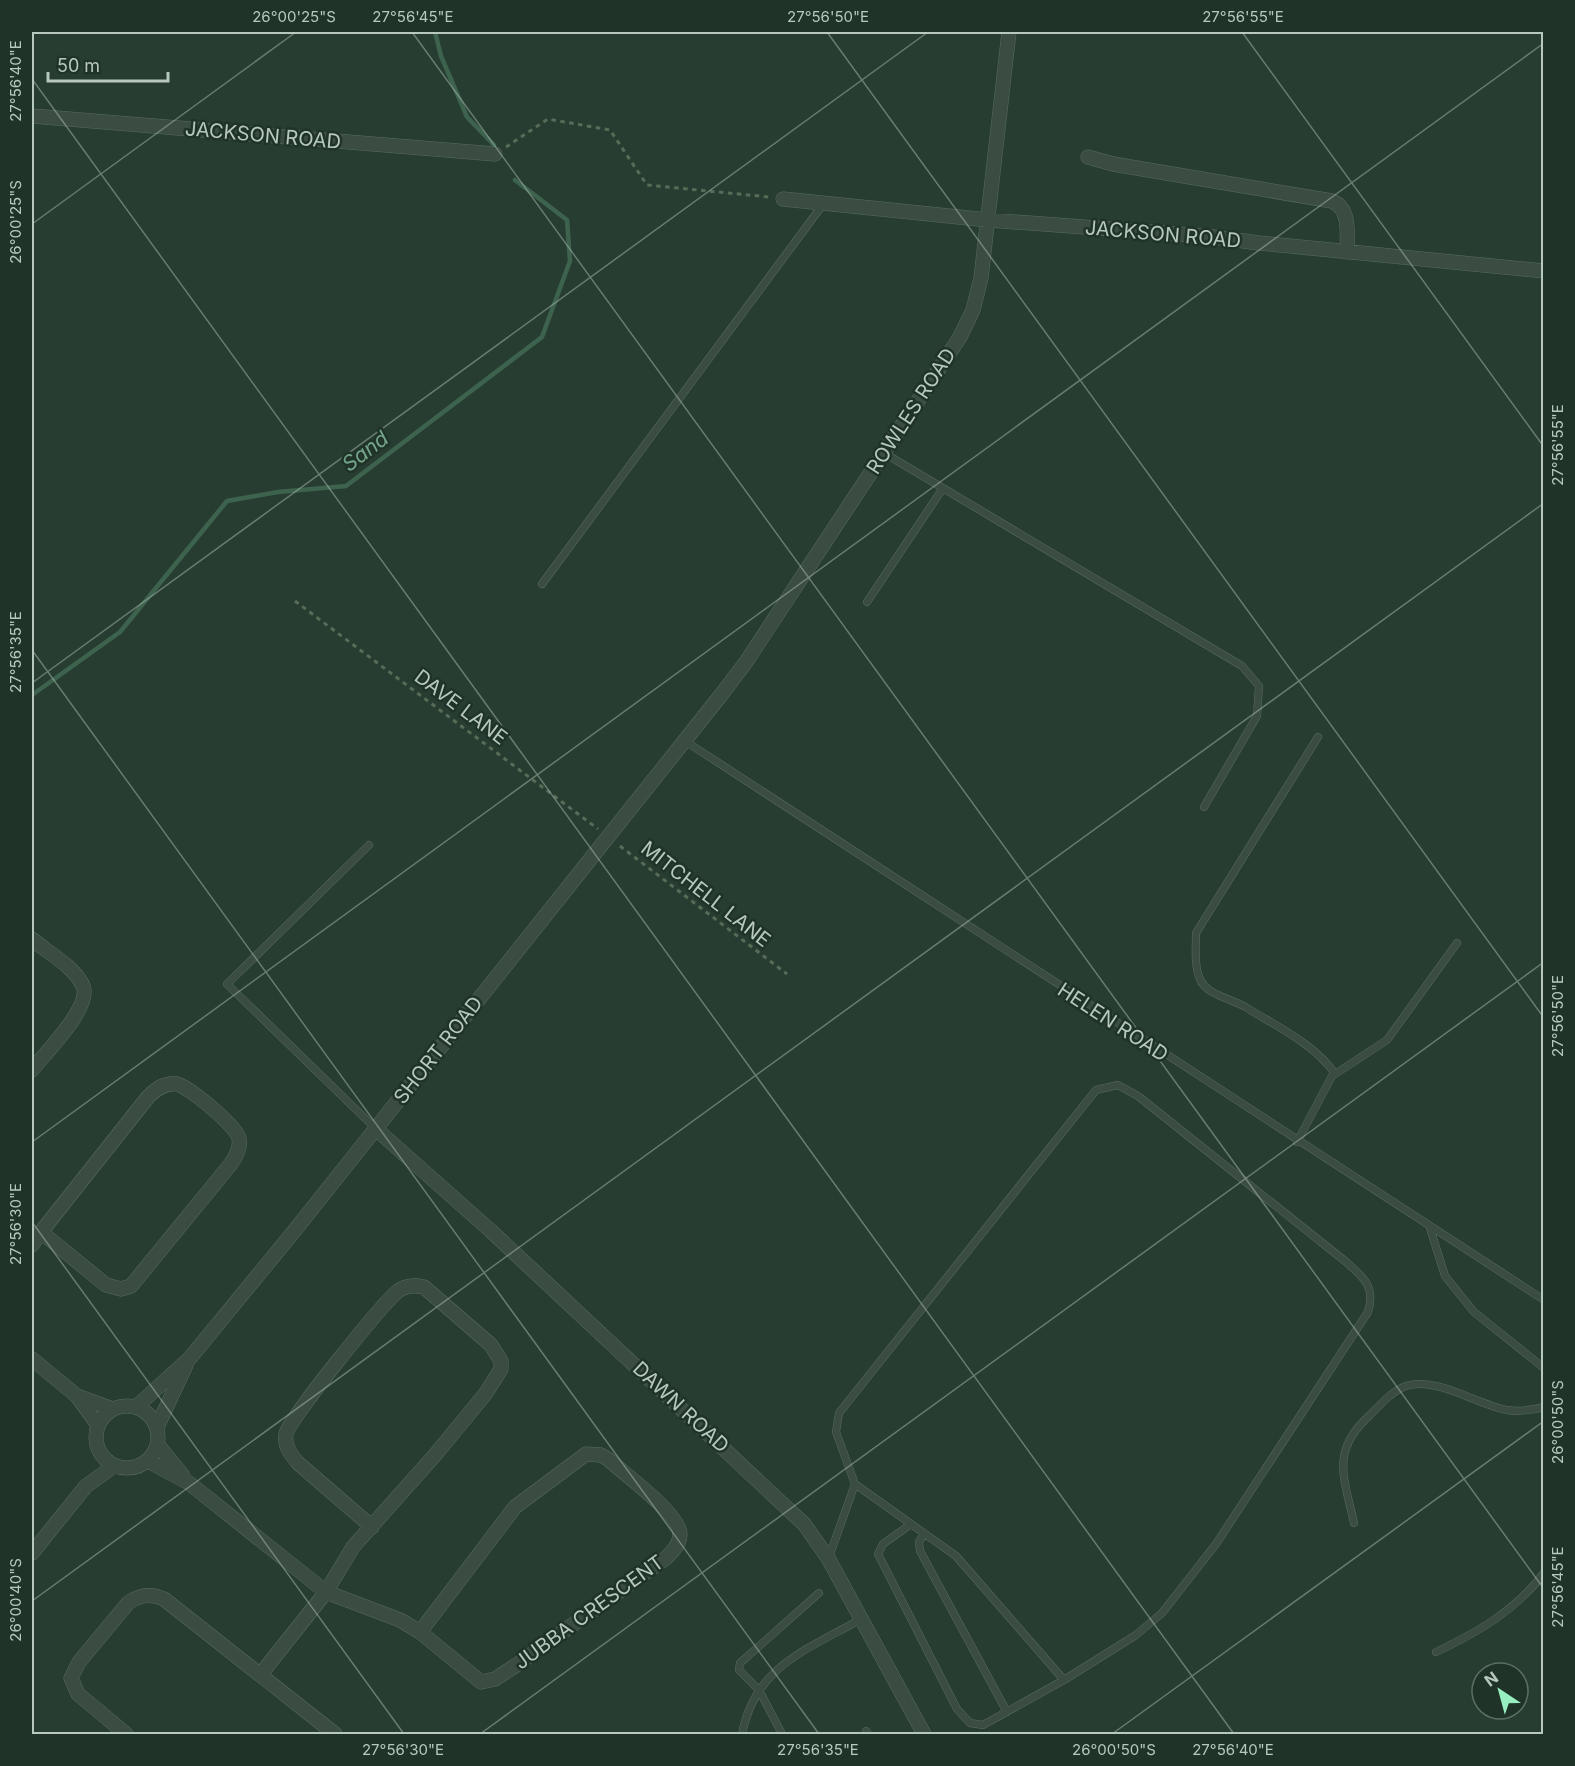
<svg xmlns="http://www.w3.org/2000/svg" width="1575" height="1766" viewBox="0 0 1575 1766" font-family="Inter,sans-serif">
<rect width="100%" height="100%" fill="#273d31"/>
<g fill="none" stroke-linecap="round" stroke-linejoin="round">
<path stroke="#3d634e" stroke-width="4.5" d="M435,32L441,56L467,117L494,145
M32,695L120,632L227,501L278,492L346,486L542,337L570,261L567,220L515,180"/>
<defs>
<path id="service" d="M884,453L1242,666L1259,686L1257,716L1204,807
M542,584L824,203
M867,602L943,488
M1318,737L1196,933C1196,948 1194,966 1200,979C1206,995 1233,999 1247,1008C1276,1026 1316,1045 1335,1074
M685,741L1544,1300
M369,845L227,984L376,1129
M1297,1142L1332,1076L1387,1040L1457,943
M1430,1228L1445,1276L1474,1312L1544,1368
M1354,1523C1344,1477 1330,1451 1370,1415C1380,1405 1392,1391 1406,1386C1436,1376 1478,1405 1507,1410C1519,1412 1532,1410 1544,1407
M911,1524L883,1544L878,1554L957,1709L970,1723L983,1725L1064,1680
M924,1533L919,1542L920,1551L1007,1712
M829,1557L855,1484L836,1432L839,1413L1096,1090L1118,1085L1138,1096L1345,1261C1363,1277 1376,1286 1368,1312L1216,1544L1162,1613L1136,1635L1064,1680L956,1556L855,1484
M1436,1652C1478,1632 1515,1611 1544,1573
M866,1731L868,1734
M742,1734C755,1666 807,1650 861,1619
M782,1734L759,1690L739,1670L740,1663L819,1593"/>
<path id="minor" d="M32,116L495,154
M1088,157L1113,164L1332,201C1351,209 1347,234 1347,252
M783,199L988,220L1206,236L1259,243L1544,271
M32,939C47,952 75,967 83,986C92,1007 45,1053 32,1070
M376,1129L491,1231L804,1524L828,1558L924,1734
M32,1245L41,1232L148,1097C156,1089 165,1082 177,1084C189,1087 238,1127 239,1139C241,1149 235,1158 230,1165L131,1286L121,1289L106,1285L41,1232
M32,1359L77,1396L98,1425
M77,1396L113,1409
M96 1437a31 31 0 1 1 62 0a31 31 0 1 1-62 0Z
M136,1407L190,1358L295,1230L721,695L746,662L960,337L973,310L981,278L1009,32
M157,1427L186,1365
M158,1445L183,1476
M148,1461L189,1483L326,1592L400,1620L420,1632L481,1682L495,1679L515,1666L666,1558C673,1551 680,1544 680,1534C680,1514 624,1474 608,1459L601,1455L586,1454L515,1507L420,1632
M32,1553L86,1486L114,1466
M260,1675L326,1592L353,1547L435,1455L486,1393L501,1369V1361L491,1345L424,1287C415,1285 406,1285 398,1291C382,1304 289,1419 286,1434C284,1446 291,1455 298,1463L372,1527
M126,1734L78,1694L71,1678L79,1662L128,1603C139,1595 151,1593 164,1599L335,1734"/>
</defs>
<use href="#service" stroke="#596b61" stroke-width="8"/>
<use href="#minor" stroke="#596b61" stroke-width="15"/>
<path stroke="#586b58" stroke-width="3" stroke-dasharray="4.5 4.5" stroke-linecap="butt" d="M506,147L548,119L610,130L647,185L769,197
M295,601L598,829
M620,846L787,974"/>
<use href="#service" stroke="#3b4d43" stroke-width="7"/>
<use href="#minor" stroke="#3b4d43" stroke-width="14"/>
</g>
<path fill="none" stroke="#b7c8bf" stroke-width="1.5" stroke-opacity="0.45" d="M412,32L1544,1589M827,32L1544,1018M1242,32L1544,447M32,79L1234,1734M32,224L296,32M32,650L819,1734M32,683L928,32M32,1142L1544,43M32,1222L404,1734M32,1601L1544,503M480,1734L1544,962M1112,1734L1544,1421"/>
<g text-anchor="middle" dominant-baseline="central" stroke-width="5" stroke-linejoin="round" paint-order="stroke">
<g font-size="20" fill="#b7c8bf" stroke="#203328">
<text transform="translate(263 135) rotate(5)">JACKSON ROAD</text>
<text transform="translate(1163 234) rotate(5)">JACKSON ROAD</text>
<text transform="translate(911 411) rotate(-57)">ROWLES ROAD</text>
<text transform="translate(461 707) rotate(37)">DAVE LANE</text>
<text transform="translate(706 894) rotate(38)">MITCHELL LANE</text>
<text transform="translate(1113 1022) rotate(33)">HELEN ROAD</text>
<text transform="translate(438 1050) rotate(-52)">SHORT ROAD</text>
<text transform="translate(681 1407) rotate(43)">DAWN ROAD</text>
<text transform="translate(589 1612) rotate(-36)">JUBBA CRESCENT</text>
</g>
<g font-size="21" font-style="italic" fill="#74a489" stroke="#203328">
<text transform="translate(365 451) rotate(-37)">Sand</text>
</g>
</g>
<rect width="1575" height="1766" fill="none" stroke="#203328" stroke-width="66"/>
<g transform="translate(1500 1691) rotate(324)"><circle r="28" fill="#203328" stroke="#5c6f64" stroke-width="1.5"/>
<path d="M0-4.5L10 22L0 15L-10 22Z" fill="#96eec1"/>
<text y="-9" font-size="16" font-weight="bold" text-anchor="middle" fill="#b7c8bf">N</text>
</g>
<path d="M48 72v9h120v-9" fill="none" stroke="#b7c8bf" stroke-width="3"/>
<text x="57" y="72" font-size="18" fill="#b7c8bf" stroke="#203328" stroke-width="4.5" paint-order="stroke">50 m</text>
<rect x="33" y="33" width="1509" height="1700" fill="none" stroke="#b7c8bf" stroke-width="2"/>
<g font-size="15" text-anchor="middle" fill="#b7c8bf">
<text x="294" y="22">26°00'25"S</text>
<text x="413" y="22">27°56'45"E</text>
<text x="828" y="22">27°56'50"E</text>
<text x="1243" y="22">27°56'55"E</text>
<text transform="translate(16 81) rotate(-90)" y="5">27°56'40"E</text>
<text transform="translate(16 222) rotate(-90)" y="5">26°00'25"S</text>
<text transform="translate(1558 445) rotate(-90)" y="5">27°56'55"E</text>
<text transform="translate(16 652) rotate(-90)" y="5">27°56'35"E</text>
<text transform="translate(1558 1016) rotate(-90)" y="5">27°56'50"E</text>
<text transform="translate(16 1224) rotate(-90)" y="5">27°56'30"E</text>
<text transform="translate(1558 1422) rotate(-90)" y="5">26°00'50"S</text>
<text transform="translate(1558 1587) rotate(-90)" y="5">27°56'45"E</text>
<text transform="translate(16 1600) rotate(-90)" y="5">26°00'40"S</text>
<text x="403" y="1755">27°56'30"E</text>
<text x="818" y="1755">27°56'35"E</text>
<text x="1114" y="1755">26°00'50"S</text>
<text x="1233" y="1755">27°56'40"E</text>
</g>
</svg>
